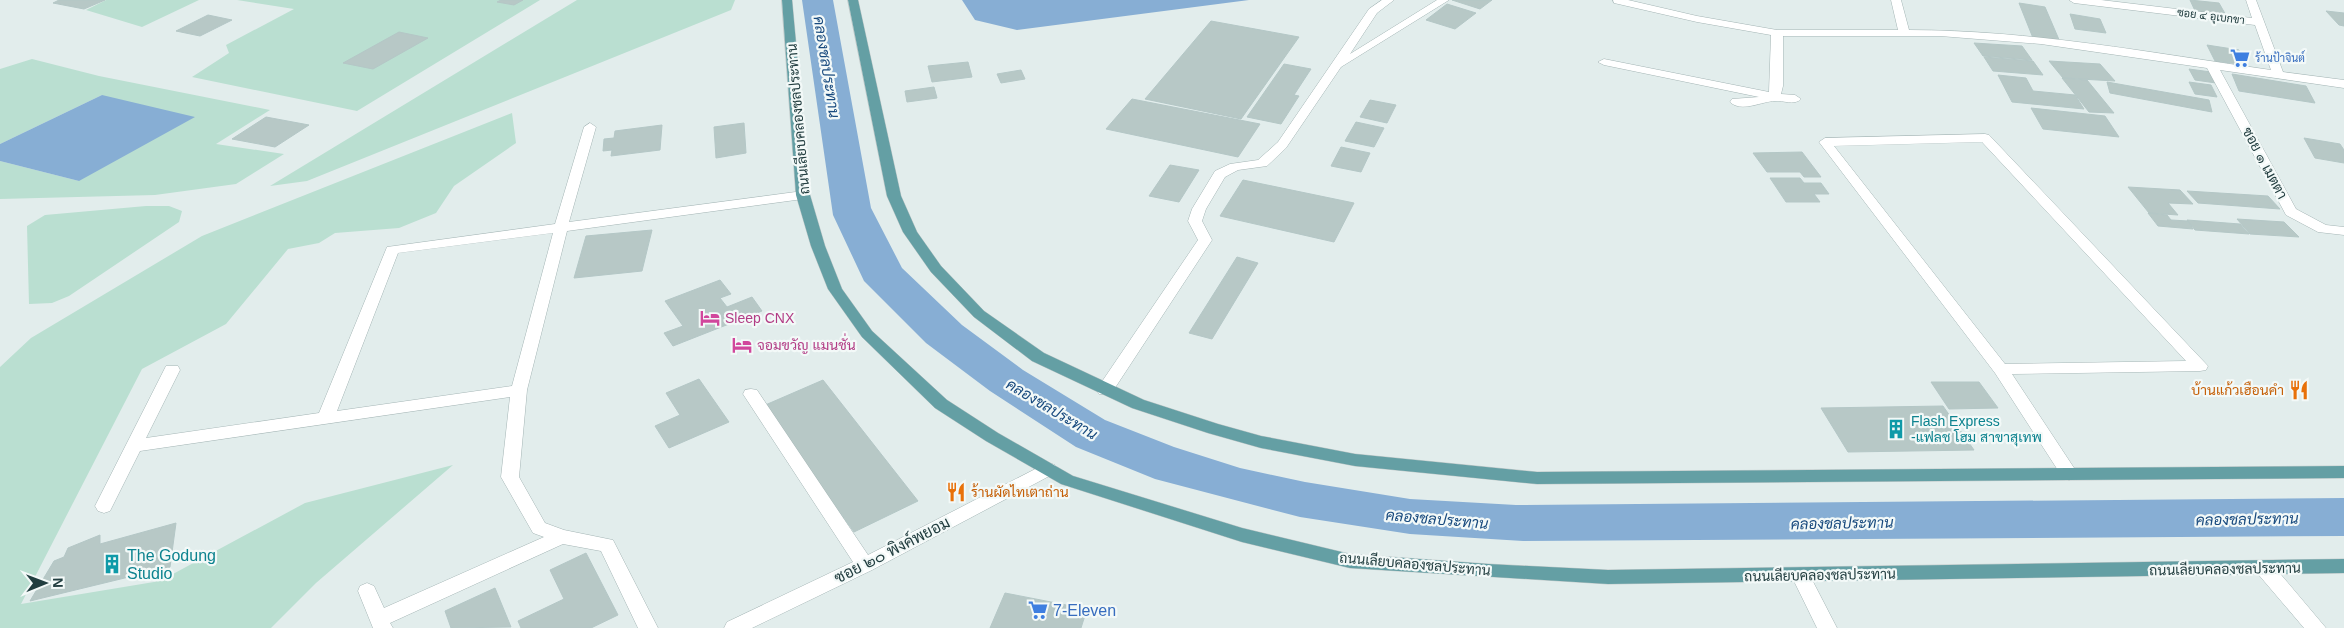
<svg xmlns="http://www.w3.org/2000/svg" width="2344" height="628" viewBox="0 0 2344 628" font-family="Helvetica,Sarabun,sans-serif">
<rect width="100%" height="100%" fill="#e2edec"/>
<path fill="#badfd1" d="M106,0H199L142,27L86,10Z
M237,0H540L357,111L192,77L229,53L226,45L294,9Z
M577,0H735L731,10L307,181L270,186Z
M32,59L99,76L270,110L216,144L284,154L236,184L155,195L0,199V161L79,181L102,95L0,144V69Z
M512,113L516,143L454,186L436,213L399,228L335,233L319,243L288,249L226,324L142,369L21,604L160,581L305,503L453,465L316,583L271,628H0V367L31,338L202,236Z
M146,206H169L182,211L179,222L69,296L52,303L29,304L27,226L45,215Z"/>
<path fill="#87aed4" d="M802,0H833L871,208L902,268L962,325L1023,370L1105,420L1174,447L1240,468L1305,482L1410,499L1516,505L2344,498V536L1523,541L1410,534L1300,517L1155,479L1076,447L990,391L926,343L864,281L833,215Z
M962,0H1249L1017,30L975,20Z
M102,95L195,117L79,181L0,161V144Z"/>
<path fill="#b7c8c6" stroke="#b4c7c6" d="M59,0H105L84,9L53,3Z
M501,0H523L514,5L497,2Z
M1452,0H1492L1480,9Z
M2190,0L2219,3L2227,17L2196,13Z
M2019,3L2045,7L2060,42L2033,38Z
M1447,4L1476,13L1455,29L1426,20Z
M2326,11L2344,13V26L2339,25Z
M2070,14L2100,19L2106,33L2075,29Z
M208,15L232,20L200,36L176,31Z
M1211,21L1299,37L1241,119L1145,99Z
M399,32L428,38L373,69L343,63Z
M1974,43L2022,46L2032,60L1983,56Z
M2207,45L2239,50L2248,65L2215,61Z
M1984,57L2033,61L2043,75L1993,71Z
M2049,61L2100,64L2115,81L2063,78Z
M968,62L972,77L932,82L928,66Z
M1284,64L1311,69L1294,95L1299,96L1281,124L1247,117Z
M2189,69L2211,72L2216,83L2195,80Z
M1021,70L1025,79L1001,83L997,74Z
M2232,74L2306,86L2315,103L2239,91Z
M1998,75L2026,78L2033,91L2075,95L2084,109L2012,102Z
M2062,78L2087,80L2114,113L2089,112Z
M2107,82L2209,100L2212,112L2110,93Z
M2189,82L2211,85L2217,97L2195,94Z
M934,87L937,98L907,102L905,91Z
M1132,99L1260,124L1238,157L1106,129Z
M1370,100L1396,105L1387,123L1360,117Z
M2031,108L2105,116L2119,137L2043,129Z
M266,117L309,125L275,147L232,139Z
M1356,122L1384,128L1374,147L1345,141Z
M744,123L746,153L716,158L714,127Z
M662,125L660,150L611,156L612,150L603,151L604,139L614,138L615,131Z
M2304,138L2340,144L2344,150V163L2315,158Z
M1341,147L1370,153L1361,172L1331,166Z
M1802,152L1821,177H1804L1800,172H1767L1753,153Z
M1170,165L1199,170L1179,202L1149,196Z
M1770,178H1800L1804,183H1821L1829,194H1814L1820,202H1786Z
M1243,180L1354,203L1334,242L1220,216Z
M2128,187L2180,190L2193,204L2168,203L2178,215L2149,213Z
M2187,191L2268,196L2280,209L2198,203Z
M2148,213L2167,215L2171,220L2188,221L2193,229L2158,226Z
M2237,219L2284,222L2299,237L2250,234Z
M2187,220L2240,224L2249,234L2195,230Z
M652,230L642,271L574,278L586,236Z
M1237,257L1258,263L1212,339L1189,333Z
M720,280L731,294L720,298L727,307L752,297L762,311L673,346L664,333L683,326L665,301Z
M699,379L729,422L669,448L655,426L680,415L666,393Z
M823,380L918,501L854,532L763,406Z
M1931,382H1979L1998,408L1949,409Z
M1943,406L1974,450L1848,452L1821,408Z
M176,523L170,567L30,601L54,561L64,557L68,548L100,535V544Z
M586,553L618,615L591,628H521L518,621L564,599L550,570Z
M495,588L511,627L451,628L445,611Z
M1005,593L1087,609L1081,628H990Z"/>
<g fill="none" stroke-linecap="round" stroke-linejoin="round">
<defs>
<path id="minor" d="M1382,0H1394L1377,13L1350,54L1437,0H1449L1341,67L1286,148L1267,166L1238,170L1225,177L1206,209L1202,221L1212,240L1111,394H1099L1097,390L1099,386L1198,240L1188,221L1192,209L1215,171L1230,164L1258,160L1278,142L1369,9Z
M1613,0H1628L1697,16L1777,30H1898L1891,0H1901L1909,30C2030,30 2152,53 2271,70L2255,25L2074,3L2069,0H2101L2252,18L2246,0H2256L2283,72L2344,80V88L2220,70L2296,209L2326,225L2344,227V235L2318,232L2286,215L2207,68L2041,44L1940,36H1783V86L1781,94L1795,95L1801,99C1794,106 1783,100 1775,101C1763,101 1741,113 1730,102L1732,99L1759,97L1604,65L1598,62L1604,59L1769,92L1771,35L1697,22L1614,3Z
M590,123L596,127L569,222L803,191L810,195L803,199L567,231L527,390L519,477L545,523L564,530L613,540L658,628H638L601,551L563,544L390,623L393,628H373L358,591L360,586L367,583L374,586L384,608L544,537L533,533L501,477L510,397L140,451L110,511L104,513L98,511L95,506L166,366H178L180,370L146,438L319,413L387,247L555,224L584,127ZM553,233L512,386L337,411L398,253Z
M1985,134L1989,135L2208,366L2206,370L2200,371L2012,374L2078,474L2075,478L2069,480L2063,478L1995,373L1819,142L1825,138ZM1982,142L2186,361L2005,364L1834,146Z
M751,389L757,390L868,555L1043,465L1049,463L1055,465L1058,469L1055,473L872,570L752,628H724L727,622L853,562L743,394L745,390Z
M2265,562L2272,564L2326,628H2304L2258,574L2256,569L2258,564Z
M1800,568L1807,570L1837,628H1817L1791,575L1793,570Z"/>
<path id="primary" d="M782,0H792L810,195L825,246L842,289L872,331L947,400L998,433L1073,476L1242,528L1350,554L1488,564L1608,570L2344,559V573L1608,584L1350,568L1242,542L1061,484L986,441L935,408L862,337L828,289L811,246L796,195Z
M848,0H858L901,196L917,232L941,266L984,311L1044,353L1144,400L1218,424L1261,436L1355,454L1537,472L2344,466V478L1537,484L1355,466L1261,448L1208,433L1132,408L1032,361L974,317L931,272L903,232L887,196Z"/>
</defs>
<use href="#minor" stroke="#a4b5b5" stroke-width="1"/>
<use href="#primary" stroke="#c1c9c9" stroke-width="1"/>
<use href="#minor" fill="#fff" fill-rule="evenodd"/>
<use href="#primary" fill="#649fa4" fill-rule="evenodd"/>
</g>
<defs>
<symbol id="supermarket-bare" viewBox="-9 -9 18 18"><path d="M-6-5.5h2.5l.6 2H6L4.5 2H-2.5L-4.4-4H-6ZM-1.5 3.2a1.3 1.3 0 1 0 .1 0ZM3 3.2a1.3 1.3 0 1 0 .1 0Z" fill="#3f7fe0" stroke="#f3f9f8" stroke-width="2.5" paint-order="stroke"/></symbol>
<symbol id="hotel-bare" viewBox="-9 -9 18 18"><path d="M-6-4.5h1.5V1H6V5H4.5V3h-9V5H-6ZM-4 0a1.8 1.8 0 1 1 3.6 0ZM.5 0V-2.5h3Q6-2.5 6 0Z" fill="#d1479c" stroke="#f3f9f8" stroke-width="2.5" paint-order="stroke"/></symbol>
<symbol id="restaurant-bare" viewBox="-9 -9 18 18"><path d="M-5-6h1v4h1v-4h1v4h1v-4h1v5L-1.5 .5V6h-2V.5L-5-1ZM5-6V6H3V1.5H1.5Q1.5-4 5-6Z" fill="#e8710a" stroke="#f3f9f8" stroke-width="2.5" paint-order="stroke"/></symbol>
<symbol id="building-bare" viewBox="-9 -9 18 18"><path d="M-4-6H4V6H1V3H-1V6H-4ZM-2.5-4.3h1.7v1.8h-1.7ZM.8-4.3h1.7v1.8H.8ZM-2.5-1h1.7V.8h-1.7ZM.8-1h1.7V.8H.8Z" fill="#0f9aa8" stroke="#f3f9f8" stroke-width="2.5" paint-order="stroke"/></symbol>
</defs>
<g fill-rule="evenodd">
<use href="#supermarket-bare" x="2226" y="44" width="28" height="28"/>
<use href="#hotel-bare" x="696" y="304" width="28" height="28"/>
<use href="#hotel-bare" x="728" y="331" width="28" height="28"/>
<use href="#restaurant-bare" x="2285" y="376" width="28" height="28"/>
<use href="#building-bare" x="1882" y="415" width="28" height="28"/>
<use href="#restaurant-bare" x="942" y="478" width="28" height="28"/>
<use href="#building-bare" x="98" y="550" width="28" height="28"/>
<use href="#supermarket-bare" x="1024" y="596" width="28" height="28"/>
</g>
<g text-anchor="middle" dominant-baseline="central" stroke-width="4.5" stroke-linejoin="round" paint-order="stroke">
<g font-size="11" fill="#213d3f" stroke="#f3f9f8">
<text transform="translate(2211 16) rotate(7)">ซอย ๔ อุเบกขา</text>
</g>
<g font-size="11" fill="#366cbe" stroke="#f3f9f8" text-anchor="start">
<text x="2255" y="58">ร้านป้าจินต์</text>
</g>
<g font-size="14" fill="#213d3f" stroke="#f3f9f8">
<text transform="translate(798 119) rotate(-95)">ถนนเลียบคลองชลประทาน</text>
<text transform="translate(2265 163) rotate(62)">ซอย ๑ เมตตา</text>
<text transform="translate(1415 564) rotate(5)">ถนนเลียบคลองชลประทาน</text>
<text transform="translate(2225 569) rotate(-1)">ถนนเลียบคลองชลประทาน</text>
<text transform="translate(1820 575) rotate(-1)">ถนนเลียบคลองชลประทาน</text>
</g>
<g font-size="14" fill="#b23c85" stroke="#f3f9f8" text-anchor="start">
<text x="725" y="318">Sleep CNX</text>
<text x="757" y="345">จอมขวัญ แมนชั่น</text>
</g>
<g font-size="14" fill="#c56008" stroke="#f3f9f8" text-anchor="end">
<text x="2284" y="390">บ้านแก้วเฮือนคำ</text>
<text x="971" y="492" text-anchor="start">ร้านผัดไทเตาถ่าน</text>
</g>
<g font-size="14" fill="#0d838f" stroke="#f3f9f8" text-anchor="start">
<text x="1911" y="421">Flash Express<tspan x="1911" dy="16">-แฟลช โฮม สาขาสุเทพ</tspan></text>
</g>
<g font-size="15" font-style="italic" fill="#184a7e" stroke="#f3f9f8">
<text transform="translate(827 67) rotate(81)">คลองชลประทาน</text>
<text transform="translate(1052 409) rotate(31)">คลองชลประทาน</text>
<text transform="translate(1437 519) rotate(5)">คลองชลประทาน</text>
<text transform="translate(2247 519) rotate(-1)">คลองชลประทาน</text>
<text transform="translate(1842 523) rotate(-1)">คลองชลประทาน</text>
</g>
<g font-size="16" fill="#213d3f" stroke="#f3f9f8">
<text transform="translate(892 550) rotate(-27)">ซอย ๒๐ พิงค์พยอม</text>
</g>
<g font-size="16" fill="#0d838f" stroke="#f3f9f8" text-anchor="start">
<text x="127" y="555">The Godung<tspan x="127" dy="18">Studio</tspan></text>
</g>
<g font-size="16" fill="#366cbe" stroke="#f3f9f8" text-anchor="start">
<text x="1053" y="610">7-Eleven</text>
</g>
</g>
<g transform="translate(45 583) rotate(89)" stroke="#f3f9f8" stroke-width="4" paint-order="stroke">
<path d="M0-4L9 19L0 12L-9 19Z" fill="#213d3f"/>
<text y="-8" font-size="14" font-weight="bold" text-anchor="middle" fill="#213d3f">N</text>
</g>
</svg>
